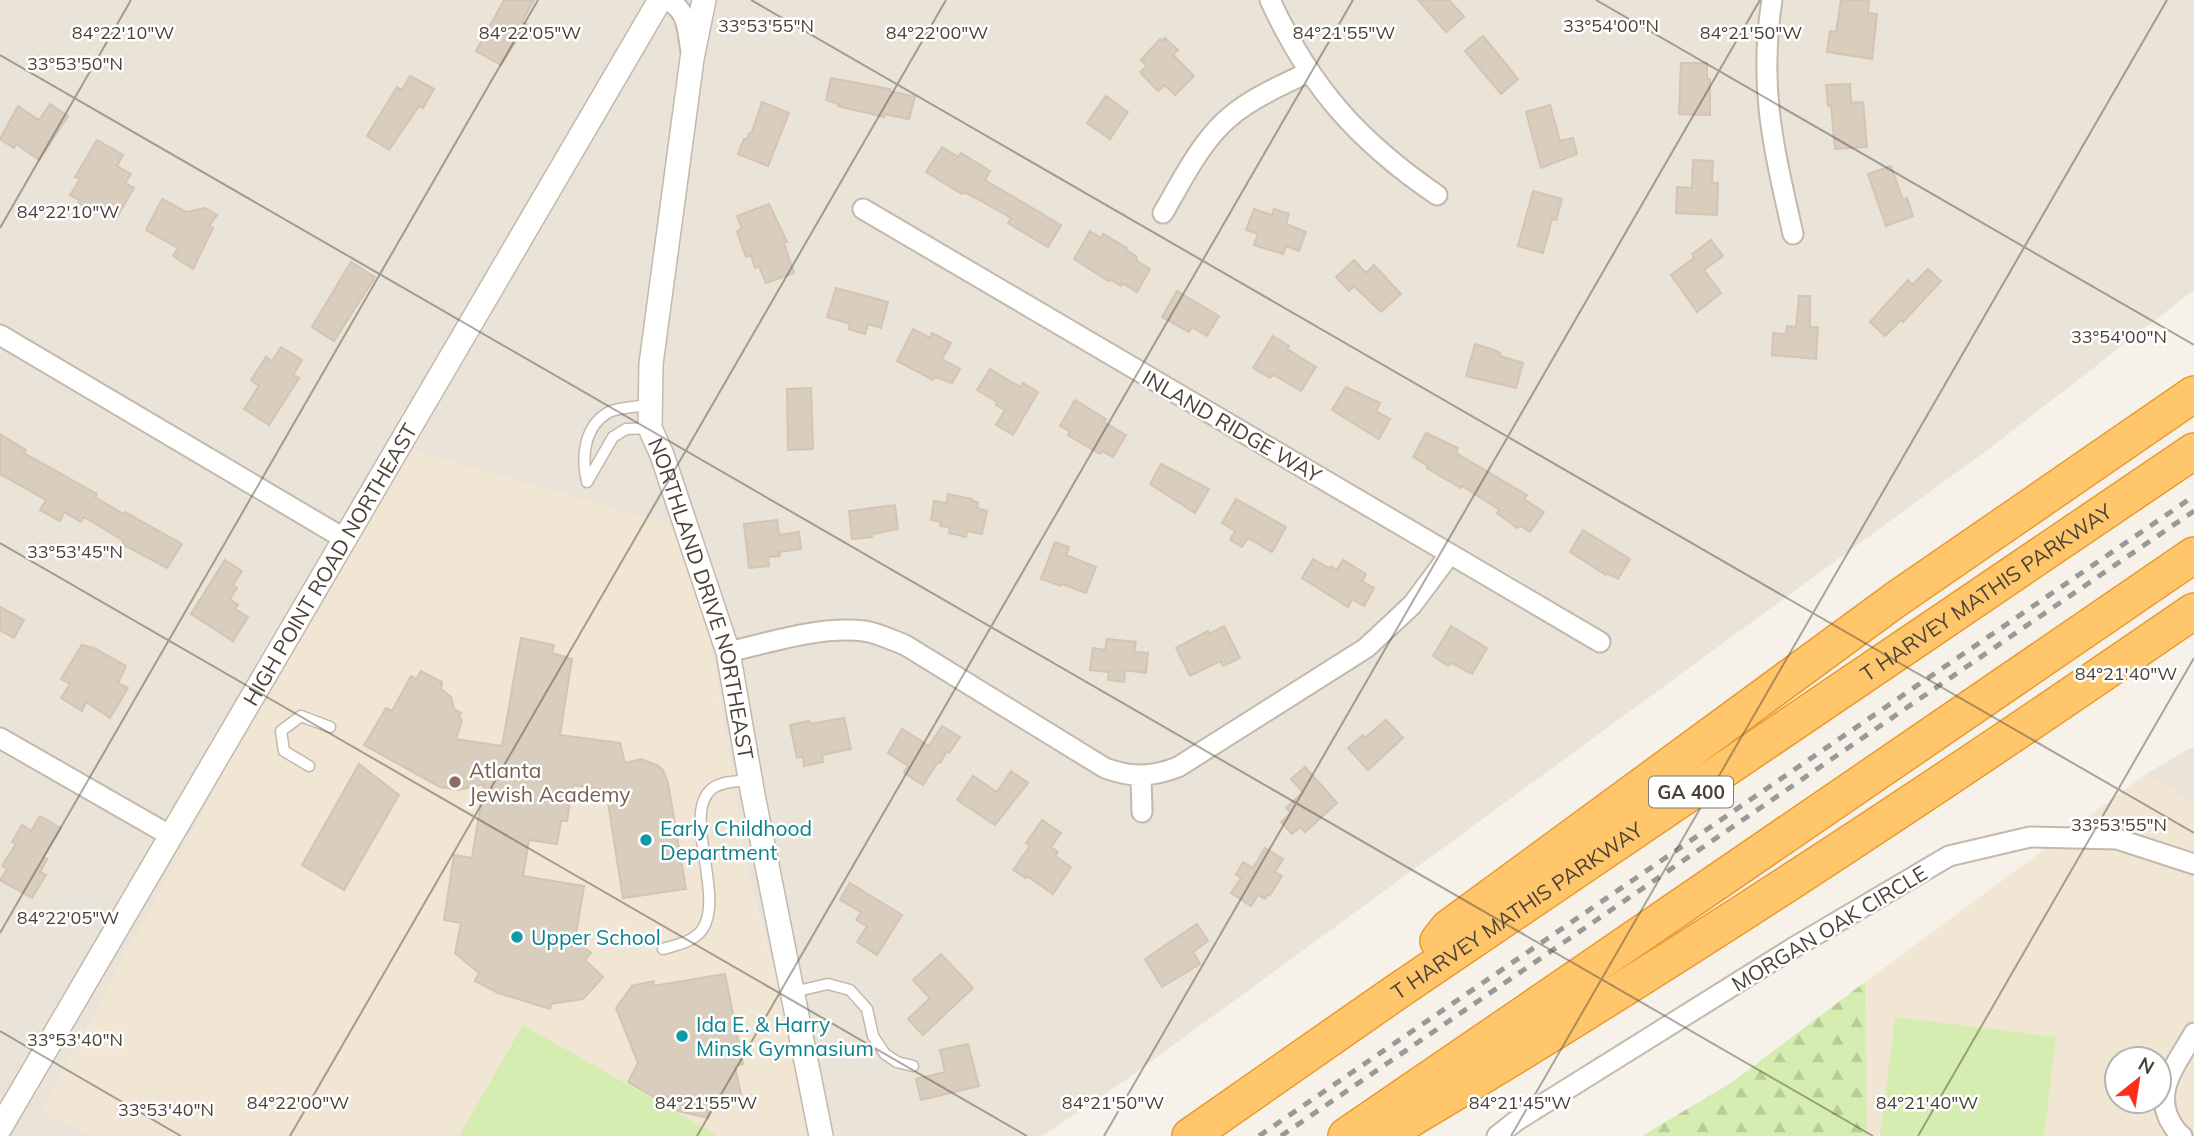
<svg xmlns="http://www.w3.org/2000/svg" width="2194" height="1136" viewBox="0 0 2194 1136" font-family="Mulish,sans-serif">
<defs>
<pattern id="forest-firs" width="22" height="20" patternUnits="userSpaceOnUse" patternTransform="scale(1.75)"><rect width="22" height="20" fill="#d5edb0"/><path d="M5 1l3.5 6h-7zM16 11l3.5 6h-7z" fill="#b8cc98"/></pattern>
</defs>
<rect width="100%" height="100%" fill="#f6f2ea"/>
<path fill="#eae3d7" d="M0,0H2194V290L1990,448L1127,1079L1042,1136H820L747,873L714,663L685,529L44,1109L92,1136H0Z
M2194,746V804L2146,774Z"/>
<path fill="#f0e6d3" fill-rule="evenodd" d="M399,446L685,529L714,663L747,873L818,1136H92L43,1109Z
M2146,774L2194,804V1136H1867L1865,982ZM2117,1059H2159V1101H2117Z"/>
<path fill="url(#forest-firs)" d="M1865,982L1867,1136H1642L1731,1083Z"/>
<path fill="#d5edb0" d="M1895,1017L2056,1037L2044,1136H1880Z
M523,1025L718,1136H459Z"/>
<path fill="#d9cdbe" stroke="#d4c4b1" stroke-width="2" d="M504,0H534L522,22L527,24L501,65L476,51Z
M1418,0H1449L1464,17L1446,32Z
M1841,0H1869L1868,13L1877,14L1872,59L1827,52L1830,31L1836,32Z
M1483,36L1518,79L1501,94L1465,51Z
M1165,38L1178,50L1173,55L1194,76L1175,95L1165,85L1158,91L1140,72L1147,66L1141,60L1160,39L1162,41Z
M1681,63H1707V79H1710V115L1679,114Z
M410,76L434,89L423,108L419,106L389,150L367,136L397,87L402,90Z
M831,78L890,89V91L915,97L909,119L884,114V117L838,106L839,104L826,100Z
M1850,84L1851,103L1863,102L1867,147L1835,149L1831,105L1828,106L1826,85Z
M1106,96L1128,112L1110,139L1087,123Z
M762,102L789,113L768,166L738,154L744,139L747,140L749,133L752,132Z
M50,104L68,116L39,160L16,144L14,148L0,139L18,106L39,120Z
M1550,105L1560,141L1573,138L1577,154L1541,168L1526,112Z
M97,140L123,155L117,166L131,174L125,183L134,188L117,217L99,207L96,213L78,203L80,200L70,195L80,179L75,177Z
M942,147L958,157L961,153L990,171L985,180L1061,225L1048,247L1008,223L1011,218L974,197L964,192L962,194L926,172Z
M1693,160L1713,161L1712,183H1718L1717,215L1676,213L1677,187L1692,188Z
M1891,166L1903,200L1907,198L1913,216L1886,226L1868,174Z
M1533,191L1562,199L1556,220L1552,219L1543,253L1518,246Z
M162,199L186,212L205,208L217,215L209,226L213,228L193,269L173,256L178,248L146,230Z
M769,204L787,242L784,243L794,273L766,283L759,266L755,268L751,255L746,257L737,231L742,229L737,216Z
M1254,209L1272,215L1274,209L1289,214L1286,224L1306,232L1299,251L1286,246L1283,254L1254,245L1258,234L1246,230Z
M1090,231L1101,238L1103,234L1127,248L1126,250L1136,256L1137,261L1150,269L1137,292L1122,283L1121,286L1111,280L1108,281L1074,259Z
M1711,240L1723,256L1704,270L1721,293L1697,312L1671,275L1694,258L1692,254Z
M1354,260L1366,273L1374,265L1401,294L1381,312L1354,286L1349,291L1336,277Z
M351,262L375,277L334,341L312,327Z
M1928,269L1941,281L1903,322L1901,320L1885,336L1870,322L1908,280L1912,285Z
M836,288L888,302L881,328L868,324L865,334L849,329L850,324L827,317Z
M1177,291L1219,316L1207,336L1192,327L1189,332L1162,317Z
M1799,296H1810V327H1818L1816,359L1772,355L1773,333L1786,334L1787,326L1796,327Z
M913,329L930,338L932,333L951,343L942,359L960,369L952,383L935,377L933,380L897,361Z
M1273,336L1289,346L1287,349L1316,367L1301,391L1274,375L1270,378L1253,368Z
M1475,344L1494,350L1500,353V356L1523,363L1516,388L1466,376Z
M281,347L302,360L293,375L299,378L269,425L244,409L259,386L251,380L266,357L272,361Z
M990,369L1020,387L1023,383L1038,392L1013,435L996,425L1005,410L996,405L997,402L977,390Z
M1346,387L1380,403L1376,411L1390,419L1379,439L1332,410Z
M811,388L813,449L788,450L787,389Z
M1075,400L1106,419L1104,422L1126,435L1113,457L1102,451L1100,454L1068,435L1070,431L1060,426Z
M1426,433L1458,448L1456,453L1527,495L1524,499L1544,512L1530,532L1521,526L1517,528L1497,513L1500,510L1462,486L1461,488L1427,468L1428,466L1413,457Z
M0,434L26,450L24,453L97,494L95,497L123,514L125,512L182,544L167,568L122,544L124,541L84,517L81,522L64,512L60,521L40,510L46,500L0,474Z
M1161,464L1209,489L1195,513L1150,484Z
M948,494L972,499V501L978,502L977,508L987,511L982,534L967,531L966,537L949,533L950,527L940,526L941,522L931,520L934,501L947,503Z
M1236,499L1286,527L1272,552L1248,538L1242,547L1230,540L1235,531L1222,523Z
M895,505L898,529L872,534V537L852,539L849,511Z
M777,520L779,535L799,532L801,549L779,552L780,556L768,557L769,566L749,568L744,524Z
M1583,530L1630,559L1618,579L1607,573L1606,575L1570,552Z
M1055,542L1069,547L1066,555L1096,567L1086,593L1062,584L1061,586L1041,579Z
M1313,559L1329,568L1331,566L1337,570L1343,560L1366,574L1362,581L1374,588L1364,606L1352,599L1348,607L1302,578Z
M225,560L242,571L233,585L237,588L230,599L238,605L235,609L248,617L233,641L191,614Z
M0,607L24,620L14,638L0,630Z
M1224,626L1240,658L1223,666L1220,661L1190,676L1176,648L1208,631L1209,634Z
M1451,626L1487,648L1472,674L1452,663L1448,666L1433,656Z
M521,638L554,645L552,653L572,659L560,735L620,743L625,763L641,759L657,765L663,770L668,783L686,889L623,898L606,790L573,785L567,821H561L557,844L529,840L523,876L584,886L575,940L591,953L585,960L603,977L583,999L551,1004L550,1009L498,993L475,981L479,973L455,953L461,923L444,920L454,855L472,858L484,784L458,790L440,787L364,745L386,708L392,711L411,676L416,679L421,671L442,682L441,689L451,697L454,709L461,713L459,717L462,720L461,724L456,739L502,746Z
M1107,639L1136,642L1134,652L1148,653L1146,673L1125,670L1124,682L1108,680L1109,672L1090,670L1093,648L1105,650Z
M82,645L94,648L126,666L118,683L128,688L110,718L86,702L82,711L61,698L70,684L61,679Z
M844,718L851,749L822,755L823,762L804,766L803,756L797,758L790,725L809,721L810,724Z
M1386,720L1403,738L1368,770L1348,748L1363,735L1365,738Z
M942,726L960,737L949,753L947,751L940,763L938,762L923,785L904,773L908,766L888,753L902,729L929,746Z
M359,764L399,795L344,890L302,865Z
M1305,767L1337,803L1305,832L1300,827L1292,834L1281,822L1291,813L1286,808L1303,792L1291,779Z
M1011,771L1028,783L995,825L957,800L973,776L997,792Z
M40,816L61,828L43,857L47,859L40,872L46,875L32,898L0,880L7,869L2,866L16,844L12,842L22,825L31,831Z
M1042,820L1061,833L1051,847L1058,852L1055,856L1071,867L1053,894L1027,876L1026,878L1013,870L1030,846L1026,843Z
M1265,848L1283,859L1275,872L1282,876L1270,895L1268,894L1265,899L1258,895L1251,906L1231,893L1241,878L1236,875L1243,862L1253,868Z
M850,883L902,915L877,955L857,942L867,926L856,920L861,912L840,900Z
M1197,924L1208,941L1193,952L1200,964L1162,987L1145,959Z
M941,954L973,988L923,1035L908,1019L930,998L913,980Z
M725,974L743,1064L735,1066L742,1100L711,1105L708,1118L678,1111L628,1082L638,1063L616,1008L632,986L654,981L653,986Z
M968,1044L979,1086L921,1100L916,1079L945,1072L940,1050Z"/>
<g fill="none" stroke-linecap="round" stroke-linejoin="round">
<defs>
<path id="service" d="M587,482C581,457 584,426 609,412C620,407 637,407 649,405
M587,482L613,437L626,429L649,428
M309,766L284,751L281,731L301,716L330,727
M663,949C676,945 693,942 702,930C726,896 680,812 713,788C723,781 739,781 751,780
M793,992L828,984L850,990L867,1009L873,1036L885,1054L897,1062L913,1066"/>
<path id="minor" d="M667,0C689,11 687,30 691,51
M1270,0C1310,87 1358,141 1437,195
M1772,0C1758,88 1774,149 1793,234
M863,209L1600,642
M1163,213C1180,184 1196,151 1220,126C1244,101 1278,87 1309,72
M0,335L345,539
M728,652C772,642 819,626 864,631C878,633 892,640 905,645L1105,768C1132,778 1152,777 1178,767L1366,648L1412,605L1450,554
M0,738L171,836
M1141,776L1142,812
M1497,1136L1516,1121L1793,948L1949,856L2030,837L2117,839L2194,864
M2182,1136C2175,1131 2173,1126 2169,1119C2154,1087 2179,1061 2194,1033"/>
<g id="tertiary">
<path id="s1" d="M704,0L692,59L651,364L650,428L662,455L728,652L753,795L821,1136"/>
<path id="s2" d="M0,1128L660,0"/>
</g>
<g id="motorway">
<path d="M1438,941L1448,928L1895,600L2194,394"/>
<path d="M1389,1132C1664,969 1931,792 2194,611"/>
<path id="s3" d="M1190,1136L1395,993L2194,451"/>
<path d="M1346,1136L2194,555"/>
</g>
</defs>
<use href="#service" stroke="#c3b9ab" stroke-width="13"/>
<use href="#minor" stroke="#c3b9ab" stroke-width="23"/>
<use href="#tertiary" stroke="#c3b9ab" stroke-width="26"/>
<use href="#motorway" stroke="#ea9b30" stroke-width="38"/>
<use href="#service" stroke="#fff" stroke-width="10"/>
<use href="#minor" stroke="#fff" stroke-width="19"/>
<use href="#tertiary" stroke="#fff" stroke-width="23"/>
<use href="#motorway" stroke="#ffc66c" stroke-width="35"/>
<path stroke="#999" stroke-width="5" stroke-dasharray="9 9" stroke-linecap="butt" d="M1259,1136L2194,496
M1281,1136L2194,511"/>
</g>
<path fill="none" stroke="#4b4237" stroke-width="2" stroke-opacity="0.45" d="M751,0L2194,833M1596,0L2194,345M0,55L1873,1136M0,228L131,0M0,543L1027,1136M0,933L538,0M0,1031L181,1136M290,1136L946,0M697,1136L1353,0M1104,1136L1760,0M1511,1136L2167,0M1918,1136L2194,658"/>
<circle fill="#8d6e63" stroke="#fff" stroke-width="2.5" cx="455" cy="782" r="7"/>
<g fill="#0f9aa8" stroke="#fff" stroke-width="2.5">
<circle cx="646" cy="840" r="7"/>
<circle cx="517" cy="937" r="7"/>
<circle cx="682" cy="1036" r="7"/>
</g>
<g text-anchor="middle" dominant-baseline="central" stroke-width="5" stroke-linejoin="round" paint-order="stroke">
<rect fill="#fff" stroke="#817b73" stroke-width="2" x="1649" y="776.5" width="84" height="31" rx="5"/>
<g font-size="19" font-weight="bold" fill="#4b4237">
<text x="1691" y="792">GA 400</text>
</g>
<g font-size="21" fill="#4b4237" stroke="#fff">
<text transform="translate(1232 426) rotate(30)">INLAND RIDGE WAY</text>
<text stroke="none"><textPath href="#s2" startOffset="653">HIGH POINT ROAD NORTHEAST</textPath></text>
<text stroke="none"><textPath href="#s3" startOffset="964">T HARVEY MATHIS PARKWAY</textPath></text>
<text stroke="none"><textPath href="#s1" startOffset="611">NORTHLAND DRIVE NORTHEAST</textPath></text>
<text stroke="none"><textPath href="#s3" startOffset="397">T HARVEY MATHIS PARKWAY</textPath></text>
<text transform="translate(1829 928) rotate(-31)">MORGAN OAK CIRCLE</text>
</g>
<g font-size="21" fill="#785e54" stroke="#fff" text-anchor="start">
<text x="469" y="770">Atlanta<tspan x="469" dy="24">Jewish Academy</tspan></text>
</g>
<g font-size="21" fill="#0d838f" stroke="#fff" text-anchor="start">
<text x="660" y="828">Early Childhood<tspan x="660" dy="24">Department</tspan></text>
<text x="531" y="937">Upper School</text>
<text x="696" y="1024">Ida E. &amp; Harry<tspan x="696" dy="24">Minsk Gymnasium</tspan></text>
</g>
</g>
<g font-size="18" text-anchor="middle" fill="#4b4237" stroke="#fff" stroke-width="5" stroke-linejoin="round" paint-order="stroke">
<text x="766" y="32">33°53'55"N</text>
<text x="1611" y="32">33°54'00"N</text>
<text x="123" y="39">84°22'10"W</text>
<text x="530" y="39">84°22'05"W</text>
<text x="937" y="39">84°22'00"W</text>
<text x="1344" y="39">84°21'55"W</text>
<text x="1751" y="39">84°21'50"W</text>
<text x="75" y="70">33°53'50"N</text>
<text x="68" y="218">84°22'10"W</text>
<text x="2119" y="343">33°54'00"N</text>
<text x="75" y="558">33°53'45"N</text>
<text x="2126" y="680">84°21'40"W</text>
<text x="2119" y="831">33°53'55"N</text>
<text x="68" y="924">84°22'05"W</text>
<text x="75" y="1046">33°53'40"N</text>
<text x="298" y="1109">84°22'00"W</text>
<text x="706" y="1109">84°21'55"W</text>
<text x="1113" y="1109">84°21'50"W</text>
<text x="1520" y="1109">84°21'45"W</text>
<text x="1927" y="1109">84°21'40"W</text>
<text x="166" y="1116">33°53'40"N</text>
</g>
<g transform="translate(2138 1080) rotate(30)"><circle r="33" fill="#ffffff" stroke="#b7b3af" stroke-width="2"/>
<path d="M0-5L12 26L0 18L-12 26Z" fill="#ff2e18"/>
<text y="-10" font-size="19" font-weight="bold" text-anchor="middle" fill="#4b4237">N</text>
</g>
</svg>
